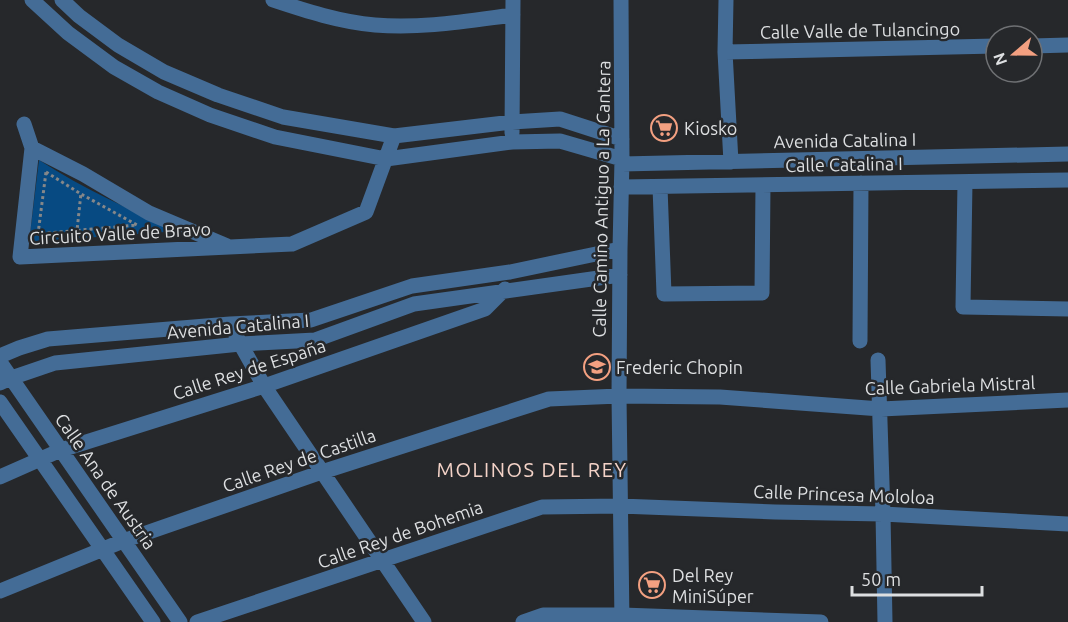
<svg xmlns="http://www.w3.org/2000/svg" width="1068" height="622" viewBox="0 0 1068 622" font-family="Ubuntu,sans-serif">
<rect width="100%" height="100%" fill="#26282b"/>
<path fill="#074a82" d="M39,160C84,189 130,210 179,231L29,242Z"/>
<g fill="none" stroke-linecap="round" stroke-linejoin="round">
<path stroke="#858789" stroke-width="3" stroke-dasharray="3 3" stroke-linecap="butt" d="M46,172L81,194L137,225L38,234Z
M76,240L81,193"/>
<path stroke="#446c96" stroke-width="15" d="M32,0L68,33L114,67L158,92L210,115L275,137L386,159L512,142L560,141L622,159
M62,0L79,16L118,45L164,72L218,95L283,117L394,136L512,122L560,119L622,139
M273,0C306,11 340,22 375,25C421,29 467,21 513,15
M621,0L622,159L620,249L619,396L622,622
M726,0L725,52L731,162
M1032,46L1068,45
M725,52L996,46
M24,124L32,148
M512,133L513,0
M622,164L1068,154
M965,182L963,307L1068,309
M621,187L1068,180
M660,187L664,294L762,293L763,185
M227,246L149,213L83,174L32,148L20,257L292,244L366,212L394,136
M236,336L264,386L424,622
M860,341L861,183
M0,356L19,348L48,339L230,324L311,320L412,286L510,272L620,249
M878,360L883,514L885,622
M0,362L180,622
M0,383L11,378L55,363L240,344L315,340L414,304L620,275
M0,402L153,622
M0,477L61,450L264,386L485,309L505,289
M0,591L123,541L322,472L549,399L619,396L720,397L881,409L1068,400
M197,622L542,507L620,506L775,512L883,514L1068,524
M523,622L543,615H622L821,622"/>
</g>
<defs>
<symbol id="supermarket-ring" viewBox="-11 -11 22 22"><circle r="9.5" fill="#26282b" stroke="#f3a081" stroke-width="1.5"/><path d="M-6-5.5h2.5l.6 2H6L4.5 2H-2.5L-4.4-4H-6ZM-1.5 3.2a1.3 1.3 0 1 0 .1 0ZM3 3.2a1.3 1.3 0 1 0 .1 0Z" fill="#f3a081"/></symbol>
<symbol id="school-ring" viewBox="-11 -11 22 22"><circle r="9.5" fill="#26282b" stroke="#f3a081" stroke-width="1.5"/><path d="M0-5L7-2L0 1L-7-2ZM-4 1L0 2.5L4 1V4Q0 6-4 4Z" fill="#f3a081"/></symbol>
</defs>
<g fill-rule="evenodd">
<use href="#supermarket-ring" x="649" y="113" width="30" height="30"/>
<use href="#school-ring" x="582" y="352" width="30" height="30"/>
<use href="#supermarket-ring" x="637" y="570" width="30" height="30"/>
</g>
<g text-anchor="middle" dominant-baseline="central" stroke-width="5" stroke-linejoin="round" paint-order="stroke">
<g font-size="18" fill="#dddfe1" stroke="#26282b">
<text transform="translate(860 30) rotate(-1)">Calle Valle de Tulancingo</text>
<text transform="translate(845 140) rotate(-1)">Avenida Catalina I</text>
<text transform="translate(844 164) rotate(-1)">Calle Catalina I</text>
<text transform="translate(601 199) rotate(-89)">Calle Camino Antiguo a La Cantera</text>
<text transform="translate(120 233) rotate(-3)">Circuito Valle de Bravo</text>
<text transform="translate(238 326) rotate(-5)">Avenida Catalina I</text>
<text transform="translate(249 369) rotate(-18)">Calle Rey de España</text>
<text transform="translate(950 385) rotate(-2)">Calle Gabriela Mistral</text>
<text transform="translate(299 460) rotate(-19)">Calle Rey de Castilla</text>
<text transform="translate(106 481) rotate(55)">Calle Ana de Austria</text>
<text transform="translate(844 494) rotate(2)">Calle Princesa Mololoa</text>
<text transform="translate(400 534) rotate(-19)">Calle Rey de Bohemia</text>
</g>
<g font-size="18" fill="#dddfe1" stroke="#26282b" text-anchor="start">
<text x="684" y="128">Kiosko</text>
<text x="616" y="367">Frederic Chopin</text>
<text x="672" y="575">Del Rey<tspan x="672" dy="21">MiniSúper</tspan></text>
</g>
<g font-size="20" letter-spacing="1.5" fill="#f4d3c8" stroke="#26282b">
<text x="532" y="469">MOLINOS DEL REY</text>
</g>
</g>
<g transform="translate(1014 54) rotate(250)"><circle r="28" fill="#26282b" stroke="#6f7174" stroke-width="1.5"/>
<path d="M0-4.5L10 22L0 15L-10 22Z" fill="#f3a081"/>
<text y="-9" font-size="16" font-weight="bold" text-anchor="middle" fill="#dddfe1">N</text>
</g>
<path d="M852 586v9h130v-9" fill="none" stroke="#dddfe1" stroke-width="3"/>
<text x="861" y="586" font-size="18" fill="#dddfe1" stroke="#26282b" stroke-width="4.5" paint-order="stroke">50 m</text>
</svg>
